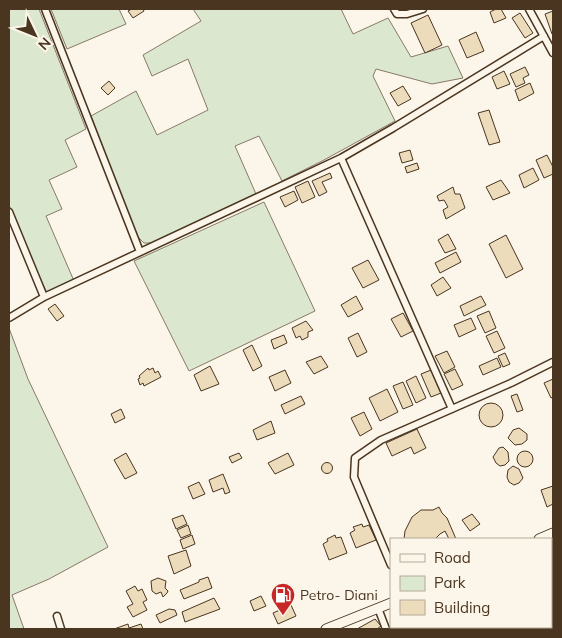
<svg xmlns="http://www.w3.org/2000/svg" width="562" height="638" viewBox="0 0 562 638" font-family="Mulish,sans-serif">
<rect width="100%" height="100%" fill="#fbf6e9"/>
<path fill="#dce7d0" stroke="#887966" d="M9,9H39L86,129L65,140L77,167L49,180L62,209L46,216L74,281L47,293L26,249L9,205Z
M51,9H119L126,24L67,49Z
M193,9H341L353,34L388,18L411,57L448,46L463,78L432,84L376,69L373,76L395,121L324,160L282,181L259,136L235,146L256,194L155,243H144L136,235L91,116L136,91L157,135L208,110L188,59L152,76L143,55L201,21Z
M264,202L315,311L189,371L134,261Z
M9,328L28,379L108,547L49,579L12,595L24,629H9Z
M551,586L553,591V629H428L427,627H551Z"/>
<path fill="#ecdcbc" stroke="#4a3520" d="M132,9H143L144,11L133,18L128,11Z
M496,9H501L506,18L494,23L490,12Z
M553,11V34H552L545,14Z
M520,13L533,33L525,38L512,18Z
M428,15L442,45L425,53L411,23Z
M476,32L484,51L467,58L459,40Z
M525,67L529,75L523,78L525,83L516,87L510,74Z
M504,71L510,84L497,89L492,77Z
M109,81L115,88L108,95L101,88Z
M530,83L534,93L519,101L515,90Z
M403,86L411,99L398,106L390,93Z
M489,110L500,142L489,145L478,113Z
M410,150L413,160L402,163L399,153Z
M547,155L553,167V174L544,178L536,160Z
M417,163L419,169L407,173L405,167Z
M533,168L539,180L524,188L519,175Z
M330,173L332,178L322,182L327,192L319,196L312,181Z
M501,180L510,193L493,200L486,187Z
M308,181L315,197L302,203L295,187Z
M453,187L455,194H460L465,208L446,219L443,210L448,207L444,200L439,201L437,196Z
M294,191L298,200L285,207L280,197Z
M448,234L456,249L445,253L438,240Z
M506,235L523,269L506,278L489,244Z
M456,252L461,262L440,273L435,263Z
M368,260L379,280L363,288L352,268Z
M443,277L451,288L437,296L431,285Z
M356,296L363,309L348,317L341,305Z
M481,296L486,305L464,316L460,306Z
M55,304L64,316L57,321L48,309Z
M489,311L496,328L485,333L477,316Z
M403,313L413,331L401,337L391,319Z
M471,318L476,329L459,337L454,325Z
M306,321L313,330L308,332V337L302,340L300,336L296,338L292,328Z
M497,331L505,348L494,353L486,336Z
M358,333L367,352L357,357L348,338Z
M284,335L287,343L274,349L271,340Z
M252,345L262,366L253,371L243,350Z
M447,351L455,367L444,373L435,356Z
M505,353L510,364L503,367L498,356Z
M321,356L328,367L314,374L306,362Z
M497,358L501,367L483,375L479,366Z
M210,366L219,384L201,391L194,375Z
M148,368L149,370L153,368L155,373L158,371L161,377L144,386L143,383L140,385L138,379L140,378L139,376Z
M455,369L463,385L452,390L444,374Z
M285,370L291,383L275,391L269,377Z
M431,370L441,393L431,397L421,374Z
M416,376L426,398L416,403L406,381Z
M553,379V397L551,398L544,383Z
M403,382L413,405L403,409L393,386Z
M387,389L398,412L380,421L369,398Z
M517,394L523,410L517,412L511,396Z
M301,396L305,404L285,414L281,405Z
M479 415a12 12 0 1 1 24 0a12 12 0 1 1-24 0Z
M121,409L125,418L115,423L111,414Z
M364,412L372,429L360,436L351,418Z
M271,421L275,433L257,440L253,430Z
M519,428L527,434V440L522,444L515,445L508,438L513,430Z
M417,429L426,448L414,454L411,447L392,456L386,443Z
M503,447L508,452L509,461L505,465L500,466L496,463L493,457L499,448Z
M517 459a8 8 0 1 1 16 0a8 8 0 1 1-16 0Z
M126,453L137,473L125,479L114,460Z
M239,453L242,458L232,463L229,457Z
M288,453L294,465L275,474L268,463Z
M321.5 468a5.5 5.5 0 1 1 11 0a5.5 5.5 0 1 1-11 0Z
M513,466L519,469L523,478L519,483L514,485L509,482L507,477L508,470Z
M223,474L230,492L225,494L223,488L213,492L209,480Z
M199,482L205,494L193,499L188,487Z
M553,486V504L547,507L541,490Z
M439,507L442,513L447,518L456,539H449L445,531L440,534L435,539H404L405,531L412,517L421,510H433Z
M472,514L480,524L470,531L462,520Z
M183,515L187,524L176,529L172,519Z
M362,524L363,527L369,525L376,540L356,548L350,533L355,530L353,527Z
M188,525L191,534L181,538L177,530Z
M192,535L195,544L183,549L180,540Z
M335,535L336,538L341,537L347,553L329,560L323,544L328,541L327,539Z
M186,550L191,566L174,574L168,556Z
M208,577L212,588L184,599L180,590L199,582V580Z
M158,578L166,581L165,588L168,591L167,593L163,597L161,592L156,594L152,591L151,581Z
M135,586L138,591L142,589L147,600L143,602L147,610L133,617L127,607L133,604L126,591Z
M261,596L266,606L254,611L250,601Z
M214,598L220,609L185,622L182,612Z
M291,605L296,616L278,624L273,613Z
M169,609L175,610L177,615L160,623L156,615Z
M375,619L381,626L377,629H357Z
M128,624L129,628L141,624L143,629H114Z"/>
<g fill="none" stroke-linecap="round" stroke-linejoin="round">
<defs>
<path id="minor" d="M45,9L140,252
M394,9L397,14H407L423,9
M529,9L553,53
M341,158L452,409
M9,212L44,297
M9,318L44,297L341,158L393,128L544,36
M391,565L354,477L355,458L381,440L511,383L553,362
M378,608L386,629
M57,616L61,629"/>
<path id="secondary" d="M539,539L553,533
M326,629L391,603"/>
</defs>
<use href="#minor" stroke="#4a3520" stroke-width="9"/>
<use href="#secondary" stroke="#4a3520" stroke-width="11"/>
<use href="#minor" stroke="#fbf6e9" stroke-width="6"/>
<use href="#secondary" stroke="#fbf6e9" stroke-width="9"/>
</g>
<defs>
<symbol id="fuel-pin" viewBox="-11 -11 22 30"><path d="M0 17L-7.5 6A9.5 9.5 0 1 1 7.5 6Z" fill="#c62828" stroke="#fbf6e9"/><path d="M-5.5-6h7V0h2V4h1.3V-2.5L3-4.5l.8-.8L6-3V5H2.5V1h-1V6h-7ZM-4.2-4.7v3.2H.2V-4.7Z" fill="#fff"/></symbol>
</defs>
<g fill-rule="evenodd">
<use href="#fuel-pin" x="269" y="581" width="28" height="38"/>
</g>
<g text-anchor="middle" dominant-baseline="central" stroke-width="4" stroke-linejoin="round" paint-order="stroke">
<g font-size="14" fill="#4a3520" stroke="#fbf6e9" text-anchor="start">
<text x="300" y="595">Petro- Diani</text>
</g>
</g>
<rect width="562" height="638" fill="none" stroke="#4a3520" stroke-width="20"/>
<rect x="390" y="538" width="162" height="90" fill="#fbf6e9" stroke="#b4a999"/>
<rect x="400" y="554" width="25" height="8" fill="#fbf6e9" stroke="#b4a999"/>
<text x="434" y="563" font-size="15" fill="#4a3520">Road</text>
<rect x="400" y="576" width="25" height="15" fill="#dce7d0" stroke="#b4a999"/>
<text x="434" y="588" font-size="15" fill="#4a3520">Park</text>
<rect x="400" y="600" width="25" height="15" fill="#ecdcbc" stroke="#b4a999"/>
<text x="434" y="613" font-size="15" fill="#4a3520">Building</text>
<g transform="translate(35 35) rotate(133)" stroke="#fbf6e9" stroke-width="4" paint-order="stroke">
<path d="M0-4L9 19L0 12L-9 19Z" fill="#4a3520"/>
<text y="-8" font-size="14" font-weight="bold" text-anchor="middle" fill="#4a3520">N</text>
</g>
</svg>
